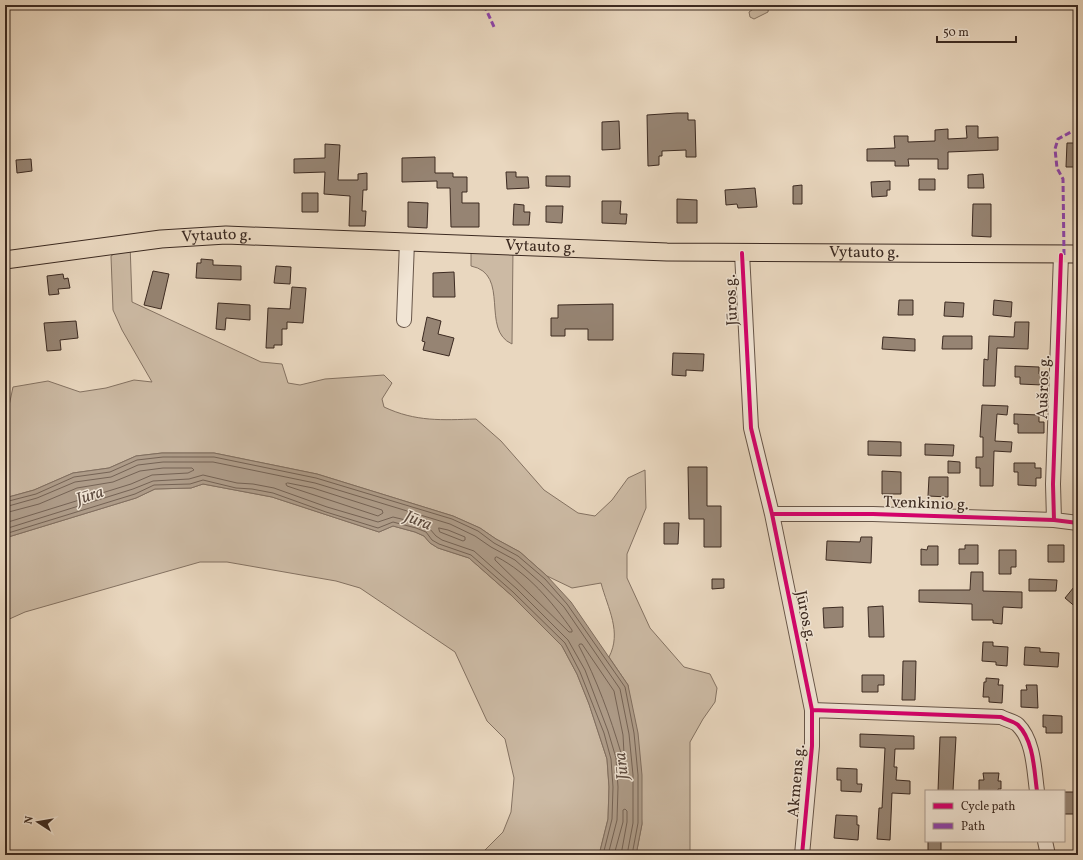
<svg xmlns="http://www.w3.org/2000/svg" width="1083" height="860" viewBox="0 0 1083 860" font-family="Vollkorn,serif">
<rect width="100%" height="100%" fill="#e9d7bf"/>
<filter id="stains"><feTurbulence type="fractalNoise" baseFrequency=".005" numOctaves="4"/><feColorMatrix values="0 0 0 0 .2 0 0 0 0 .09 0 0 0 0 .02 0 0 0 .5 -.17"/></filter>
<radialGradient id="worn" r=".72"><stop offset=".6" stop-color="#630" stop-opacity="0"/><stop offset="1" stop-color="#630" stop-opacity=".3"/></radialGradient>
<path fill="#ccbaa4" stroke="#847262" d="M759,5H769L768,12L754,19L750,17L749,12Z
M130,243L132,302L261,362L282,364L288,383L300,385L325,379L384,375L392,383L382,399L384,407C416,422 442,420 476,419L501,441L544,490L578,513L595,516L612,500L628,478L645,470L646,508L627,554V578L650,628L684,667L710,674L717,688L715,702L703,719L690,742V855H636L642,824L628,685L609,657C622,632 608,609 601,583L572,588L547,576L520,552L496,539L480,528L453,516L317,474L214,453H162L136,456L109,468L73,473L34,490L5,498V425L13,387L48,381L80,392L106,388L134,380L152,382L122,330L113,310L111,256Z
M471,248L513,250L512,344C480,330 511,274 471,266Z
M203,484L272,497L379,532L393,526L415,532L424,536L430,543L438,548L469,558L511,595L562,646L577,674L589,704L607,759L609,787L608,819L599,855H480L503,832L511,812L514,778L505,739L487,721L455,652L360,588L336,581L227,562H200L25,612L5,621V538L136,498L155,489L191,488Z"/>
<path fill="#ae9c89" stroke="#806e5f" d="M162,453H214L317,474L453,516L480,528L496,539L520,552L547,576L571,602L628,685L638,733L642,775V824L636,855H599L608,819L609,787L607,759L589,704L577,674L562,646L511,595L469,558L438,548L430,543L424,536L415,532L393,526L379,532L272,497L203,484L191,488L155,489L136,498L5,538V498L34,490L73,473L109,468L136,456Z"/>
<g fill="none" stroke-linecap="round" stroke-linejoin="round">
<path stroke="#756355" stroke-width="1" d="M288,483L313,488L382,510L383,513L378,516L287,486L286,484Z
M5,502L36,494L74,477L110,472L137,460L163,457H214L316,478L452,519L478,531L494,543L518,556L545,579L567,604L625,687L634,733L638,775V823L632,855
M5,507L37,498L75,482L111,477L138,465L163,462H213L315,483L450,524L475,536L491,547L515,560L541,583L564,607L620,689L629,734L633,775V823L627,855
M5,513L39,504L77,488L113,482L140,471L163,468H192L194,470L188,473L152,475L131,484L5,523
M439,528L448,530L465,537V540L463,541L440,532Z
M5,529L133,489L153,481L189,479L203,475L237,483L253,484L274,488L327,507L378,522L393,517L418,523L429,528L436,536L442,540L474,551L517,589L568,640L585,670L608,731L616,758L618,787L617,820L608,855
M5,534L135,494L154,485L190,484L203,480L236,488L252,489L273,493L326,512L378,528L393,522L416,528L426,532L432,540L439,544L471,555L513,592L565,643L580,672L604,733L611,759L613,787L612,819L603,855
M497,557C528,573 552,602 572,630V632H569L495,560V558Z
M580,644H582L614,691L623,735L624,754L621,753C610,716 597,680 579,646Z
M614,855L623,822V810L625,809L627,811V822L621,855"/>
</g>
<path fill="#968473" stroke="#3c2a21" d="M677,113H688V120H695L696,157H686V150L662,151V156H659V165L648,166L647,115Z
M619,121L620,149L602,150V122Z
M966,126H978V138L998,137V150L948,152V169H938V159H908L909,166H895V161H867V149L895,148L894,136H908V142L935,141V130L948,129V139L967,138Z
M1067,143H1078V167H1066Z
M325,144L340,145L338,180H358V174L367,173V190H363L362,211H366L365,226H349L350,196L324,194L325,172L294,173V159L325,158Z
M435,157V173H453V177H467V192H462V203H479V227H451L450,188H437V181L402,182V158Z
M31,159L32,171L17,173L16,160Z
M506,172H516V177H528L529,188L507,189Z
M983,174L984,188H968V175Z
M546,176H570V187L546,186Z
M919,179H935V190H919Z
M890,181V190H887V196L872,197L871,182Z
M802,185V204H793V186Z
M755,188L757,207L738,208L737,204L726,205L725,190Z
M302,193H318V212H302Z
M677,199L697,200V223H677Z
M602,201H621L620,214H627L626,224L602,223Z
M408,202L428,203L427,228L408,227Z
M514,204L524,205V212H530L529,225H513Z
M973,204H991V237L972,236Z
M546,206H563L562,223L546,222Z
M201,259L213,260V265L241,266V280L196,278L197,263H201Z
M276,266L291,267L290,284L274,283Z
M153,271L169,274L161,309L144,305Z
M454,272L455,297H433V273Z
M63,274L64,279L68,278L70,288L58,289L59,294L49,295L47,276Z
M292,287L306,288L303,323L287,322V329H282V345H274V348H266L268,308L290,309Z
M899,300H913V315H898Z
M994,300L1012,302L1011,317L993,315Z
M945,302L964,303L963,317L944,316Z
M218,303L250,305V320L226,318L225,330L216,329Z
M613,304V340H588V329H565V336H551V318H558V305Z
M427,317L441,321L438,334L454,338L449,356L423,350L425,342L422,341Z
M76,321L78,338L60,340L61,350L47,351L44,323Z
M1015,322H1029L1028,349L997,348L995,386H983L984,359L988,360L989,336L1014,337Z
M943,336H972V349H942Z
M883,337L915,339V351L882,349Z
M673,353L704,354L703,371L686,370V376L672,375Z
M1015,366L1039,367V374H1043L1042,385L1020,384V377H1015Z
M982,405L1008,406L1007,415L997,414L995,441L1012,442L1011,452L994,451L993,486H980V468H976V457H983V437H980Z
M1014,414L1039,415V422H1044V433H1018V424H1014Z
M868,441L901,442V456L868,455Z
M925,444L954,445L953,456L925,455Z
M948,461L960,462V473H948Z
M1014,463H1035V468H1041V478H1036V486L1018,485V472H1014Z
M688,467H707V506H721V547H704V519H689Z
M882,471L901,472V494H882Z
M929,477H948V497L928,496Z
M664,523H679L678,544H664Z
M861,537H872L871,563L826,560L827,541L860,542Z
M965,545H978V564H959V549H965Z
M1048,545H1064V562H1048Z
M928,546H938V565H921V549L927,550Z
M999,550H1016V567H1011V574H999Z
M971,572H983V591L1022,592V608L1003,607L1002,624L993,623V620H972V604L919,602V590H970Z
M712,579H724V588L712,589Z
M1029,579L1057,580L1056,591H1029Z
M1074,587L1078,591V609L1065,598Z
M883,606L884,637H869L868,607Z
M843,607V627L824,628L823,608Z
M983,642H993V646L1008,647L1007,666L996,665V662L982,661Z
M1025,647L1040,648V652L1059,653L1058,667L1024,665Z
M903,661H916L915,700H902Z
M862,675H884V685H878V692H862Z
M986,678L999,679L998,685H1003L1002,703L989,702V697H983L984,682H986Z
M1026,685H1037L1038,708L1021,707V690H1027Z
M1043,715L1062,716V733H1046V727H1043Z
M860,734L914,736V749H895L894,767H897L896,780L910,781V794L892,793L890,840L877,839L879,808H882L885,748L860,747Z
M940,737H956L953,791H938Z
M837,768L857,769V784H862L861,792L841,791V780H837Z
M983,773H999L998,781H1001V789H998V791H979V780H984Z
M1064,792H1078V814H1064Z
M836,815L857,816V825H859L858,840L834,838Z
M928,841H941V855H928Z"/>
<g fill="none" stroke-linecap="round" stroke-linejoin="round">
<defs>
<path id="minor" d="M742,253L751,428L772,514L812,710V746L802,855
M404,320L407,242
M772,514H873L1054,520L1078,523
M1054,520L1053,484L1061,255
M812,710L1001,717C1006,720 1014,721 1018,725C1034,741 1034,770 1037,791
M1045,841L1048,855"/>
<g id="major">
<path id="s1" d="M5,260L161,239L226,235L667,252L1078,254"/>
</g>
</defs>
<use href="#minor" stroke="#675548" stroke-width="16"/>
<use href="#major" stroke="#3c2a21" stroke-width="19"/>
<use href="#minor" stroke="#f1e5d5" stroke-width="14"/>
<use href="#major" stroke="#e9d7bf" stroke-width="17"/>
<path stroke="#8e44ad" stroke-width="3" stroke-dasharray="6 3" stroke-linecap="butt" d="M484,5L495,29
M1064,255L1063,179L1057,168L1055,149L1058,139L1071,132"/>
<defs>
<path id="cycleway" d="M742,253L751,428L772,514L812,710V746L802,855
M772,514H873L1054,520L1078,523
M1054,520L1053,484L1061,255
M812,710L1001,717C1006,720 1014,721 1018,725C1034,741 1034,770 1037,791"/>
</defs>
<use href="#cycleway" stroke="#f1e5d5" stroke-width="6"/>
<use href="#cycleway" stroke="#d6006c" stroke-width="4"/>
</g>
<g text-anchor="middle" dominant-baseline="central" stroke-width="3" stroke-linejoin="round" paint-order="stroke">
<g font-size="16" fill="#3c2a21" stroke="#f1e5d5">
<text stroke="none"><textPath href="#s1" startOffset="213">Vytauto g.</textPath></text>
<text stroke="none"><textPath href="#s1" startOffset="537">Vytauto g.</textPath></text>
<text stroke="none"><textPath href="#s1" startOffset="861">Vytauto g.</textPath></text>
<text transform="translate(732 300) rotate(-93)">Jūros g.</text>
<text transform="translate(1044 387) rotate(-88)">Aušros g.</text>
<text transform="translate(926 504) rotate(2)">Tvenkinio g.</text>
<text transform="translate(805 616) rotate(78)">Jūros g.</text>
<text transform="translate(797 781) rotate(-85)">Akmens g.</text>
</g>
<g font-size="17" font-style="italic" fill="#5e4c40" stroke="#f1e5d5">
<text transform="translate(90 496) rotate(-18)">Jūra</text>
<text transform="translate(418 521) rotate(21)">Jūra</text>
<text transform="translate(622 766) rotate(-96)">Jūra</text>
</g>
</g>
<rect width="1083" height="860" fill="none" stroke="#e9d7bf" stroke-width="20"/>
<rect x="6" y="6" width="1071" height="848" fill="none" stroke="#3c2a21" stroke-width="2"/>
<rect x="10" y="10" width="1063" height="840" fill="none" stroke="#3c2a21"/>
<rect x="925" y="790" width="140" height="52" fill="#f1e5d5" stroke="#a99a8d"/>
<rect x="933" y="803" width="20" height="6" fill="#d6006c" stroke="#a99a8d"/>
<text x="961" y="810" font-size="12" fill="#3c2a21">Cycle path</text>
<rect x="933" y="823" width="20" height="6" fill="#8e44ad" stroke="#a99a8d"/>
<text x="961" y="830" font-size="12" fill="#3c2a21">Path</text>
<g transform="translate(38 822) rotate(282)" stroke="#f1e5d5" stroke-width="3" paint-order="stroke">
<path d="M0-3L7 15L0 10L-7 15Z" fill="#3c2a21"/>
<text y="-6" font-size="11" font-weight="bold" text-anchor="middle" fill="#3c2a21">N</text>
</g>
<path d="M937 36v6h79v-6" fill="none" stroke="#3c2a21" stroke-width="2"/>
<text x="943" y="36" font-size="12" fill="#3c2a21" stroke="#f1e5d5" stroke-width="3" paint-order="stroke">50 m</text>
<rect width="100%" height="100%" filter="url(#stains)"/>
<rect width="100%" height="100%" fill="url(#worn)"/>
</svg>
